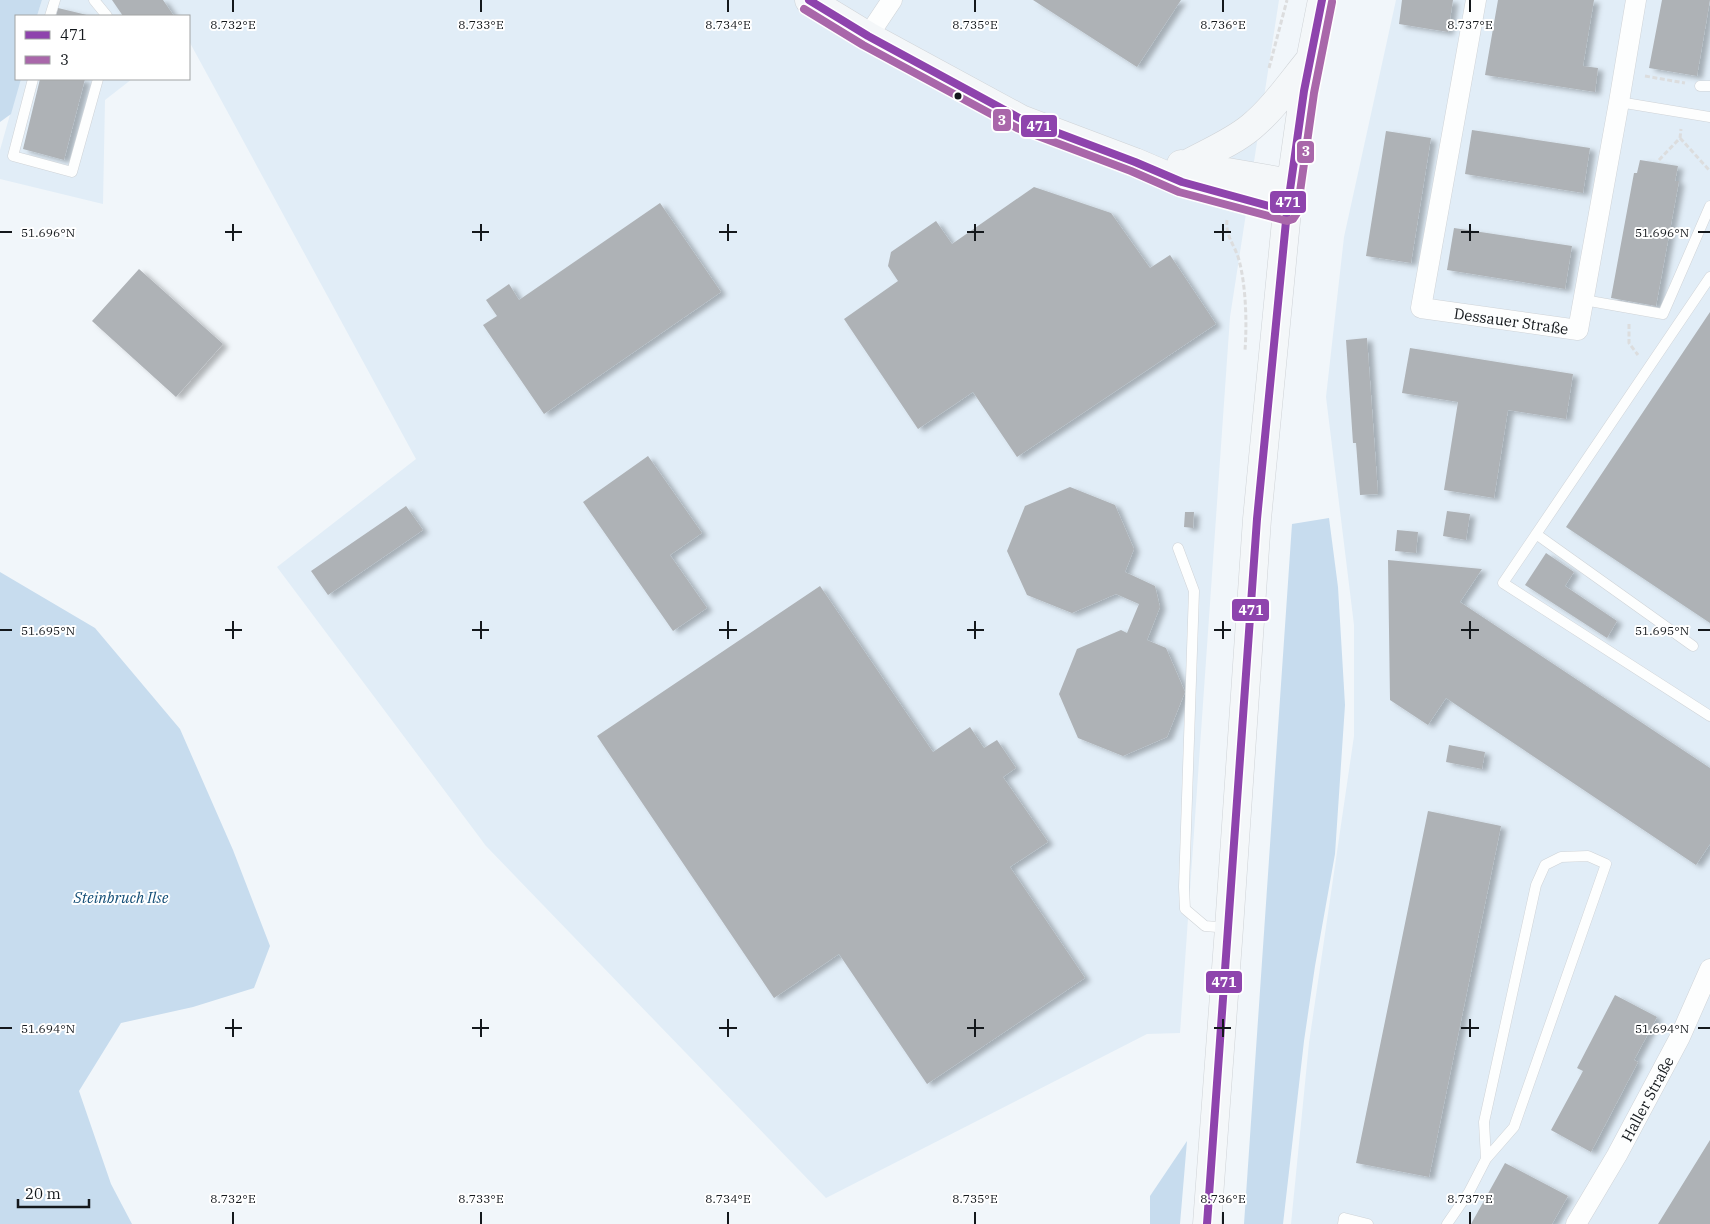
<svg xmlns="http://www.w3.org/2000/svg" width="1710" height="1224" viewBox="0 0 1710 1224" font-family="'IBM Plex Serif',serif">
<defs>
<filter id="shadow"><feDropShadow dx="5.5" dy="3" stdDeviation="2.5" flood-color="#0004"/></filter>
</defs>
<rect width="100%" height="100%" fill="#f1f6fa"/>
<path fill="#e1edf7" d="M42,0H1279L1230,317L1180,1033L1147,1034L826,1198L486,846L277,567L416,459L189,41V16H37Z
M1396,0H1710V1224H1291L1309,1043L1354,736V625L1326,397L1344,237Z
M20,79H132L105,100L103,204L0,179V150Z"/>
<path fill="#c7dcee" d="M0,0H42L37,16H16V79H21L11,114L0,122Z
M1329,518L1338,587L1345,705L1335,854L1315,966L1304,1041L1283,1224H1244L1292,524Z
M0,572L95,628L180,729L233,850L270,946L254,988L193,1007L121,1023L79,1091L111,1184L132,1224H0Z
M1187,1141L1180,1224H1150V1196Z"/>
<path fill="#aeb2b6" filter="url(#shadow)" d="M112,0H163L174,16H123Z
M1033,0H1181L1137,67Z
M1402,0H1453L1448,32L1399,24Z
M1498,0H1594L1583,66L1598,68L1595,92L1485,75Z
M1662,0H1710L1697,76L1649,68Z
M58,8L91,16H56Z
M40,79H85L64,160L23,149Z
M1472,130L1590,148L1583,193L1465,174Z
M1386,131L1431,138L1411,263L1366,256Z
M1640,160L1678,166L1675,181H1679L1656,306L1611,298L1634,173H1637Z
M1034,187L1111,213L1150,268L1170,255L1216,324L1017,457L973,392L918,429L844,319L898,281L888,266L891,252L936,221L952,244Z
M660,203L721,292L544,414L483,325L497,316L486,300L509,284L519,300Z
M1454,228L1572,246L1565,289L1447,270Z
M139,269L223,344L176,397L92,321Z
M1710,312V623L1566,527Z
M1367,338L1378,494L1360,495L1356,443H1353L1346,340Z
M1410,348L1573,374L1566,419L1508,410L1494,498L1444,490L1458,402L1402,393Z
M648,456L702,533L670,555L707,608L673,631L583,502Z
M1070,487L1115,505L1134,549L1125,572L1155,586L1160,607L1147,640L1166,648L1185,692L1167,737L1123,756L1078,738L1059,694L1077,649L1121,630L1127,633L1139,604L1116,594L1072,613L1027,595L1007,551L1025,506Z
M406,506L423,530L328,595L311,571Z
M1447,511L1470,514L1466,540L1443,536Z
M1185,512H1194L1193,528L1184,527Z
M1397,530L1418,532L1416,553L1395,551Z
M1546,553L1574,572L1565,586L1617,621L1607,638L1525,585Z
M1388,560L1482,569L1460,602L1710,768V844L1696,865L1446,698L1428,725L1390,700Z
M820,586L933,752L970,727L984,748L997,740L1016,768L1003,777L1048,842L1010,867L1085,978L927,1084L839,954L774,998L597,736Z
M1449,745L1485,752L1482,769L1446,762Z
M1428,811L1501,826L1429,1177L1356,1163Z
M1615,995L1657,1017L1634,1060L1638,1062L1591,1152L1551,1130L1583,1071L1577,1068Z
M1710,1140V1224H1658Z
M1505,1163L1568,1196L1552,1224H1471Z"/>
<g fill="none" stroke-linecap="round" stroke-linejoin="round">
<defs>
<path id="lane" d="M94,0L107,16
M50,16L55,0
M33,79L13,156L72,172L98,79
M1700,86H1710
M1619,102L1710,117
M1710,277L1503,583L1710,716
M1584,300L1663,314L1710,206
M1536,534L1693,646
M1178,548L1194,591L1184,887L1185,909L1205,926L1229,928
M1343,1224L1344,1218L1368,1224
M1447,1224L1469,1192L1486,1159L1514,1127L1606,864L1588,856L1561,857L1545,865L1536,885L1484,1122L1486,1159"/>
<g id="street">
<path id="s1" d="M1476,0L1421,308L1578,330L1619,102L1636,0"/>
<path d="M868,36L892,0"/>
<path id="s2" d="M1576,1224L1617,1155L1680,1037L1710,969"/>
</g>
<path id="secondary" d="M809,0L868,36L1021,119L1135,162L1182,182L1287,211
M1181,164L1291,183
M1187,164C1209,152 1233,142 1251,127C1273,109 1290,84 1308,62
M1207,1224L1229,928L1257,519L1287,211L1304,91L1322,0"/>
</defs>
<use href="#lane" stroke="#cfd3d7" stroke-width="11"/>
<use href="#street" stroke="#cfd3d7" stroke-width="21"/>
<use href="#secondary" stroke="#cfd3d7" stroke-width="29"/>
<path stroke="#dcddde" stroke-width="3" stroke-dasharray="5 2.5" stroke-linecap="butt" d="M1269,68L1287,0
M1645,76L1685,83
M1680,138L1710,171
M1659,160L1680,138L1681,129
M1227,220C1225,236 1235,245 1239,260C1246,286 1247,323 1245,350
M1629,324V343L1638,355"/>
<use href="#lane" stroke="#fdfefe" stroke-width="10"/>
<use href="#street" stroke="#fdfefe" stroke-width="20"/>
<use href="#secondary" stroke="#f4f7f9" stroke-width="28"/>
<defs>
<path id="bus-1" d="M809,0L868,36L1021,119L1135,162L1182,182L1287,211
M1207,1224L1257,519L1287,211L1304,91L1322,0"/>
<path id="bus-2" d="M804,9L863,45L1017,128L1131,171L1179,192L1287,221L1293,219L1297,213L1314,93L1332,2"/>
</defs>
<use href="#bus-1" stroke="#fff" stroke-width="11"/>
<use href="#bus-2" stroke="#fff" stroke-width="11"/>
<use href="#bus-1" stroke="#8e44ad" stroke-width="8"/>
<use href="#bus-2" stroke="#a967aa" stroke-width="8"/>
</g>
<path fill="none" stroke="#14181c" stroke-width="2" d="M233,0V12M481,0V12M728,0V12M975,0V12M1223,0V12M1470,0V12M233,224V241M481,224V241M728,224V241M975,224V241M1223,224V241M1470,224V241M0,232H12M225,232H242M472,232H489M719,232H737M967,232H984M1214,232H1231M1461,232H1479M1698,232H1710M233,621V639M481,621V639M728,621V639M975,621V639M1223,621V639M1470,621V639M0,630H12M225,630H242M472,630H489M719,630H737M967,630H984M1214,630H1231M1461,630H1479M1698,630H1710M233,1019V1037M481,1019V1037M728,1019V1037M975,1019V1037M1223,1019V1037M1470,1019V1037M0,1028H12M225,1028H242M472,1028H489M719,1028H737M967,1028H984M1214,1028H1231M1461,1028H1479M1698,1028H1710M233,1212V1224M481,1212V1224M728,1212V1224M975,1212V1224M1223,1212V1224M1470,1212V1224"/>
<circle fill="#14181c" stroke="#fff" stroke-width="2" cx="958" cy="96" r="4.5"/>
<g text-anchor="middle" dominant-baseline="central" stroke-width="4" stroke-linejoin="round" paint-order="stroke">
<g font-size="15" fill="#14181c" stroke="#fff">
<text stroke="none"><textPath href="#s1" startOffset="404">Dessauer Straße</textPath></text>
<text stroke="none"><textPath href="#s2" startOffset="144">Haller Straße</textPath></text>
</g>
<g font-size="15" font-style="italic" fill="#124d76" stroke="#fff">
<text x="121" y="897">Steinbruch Ilse</text>
</g>
</g>
<g font-size="12" text-anchor="middle" fill="#14181c" stroke="#fff" stroke-width="4" stroke-linejoin="round" paint-order="stroke">
<text x="233" y="29">8.732°E</text>
<text x="481" y="29">8.733°E</text>
<text x="728" y="29">8.734°E</text>
<text x="975" y="29">8.735°E</text>
<text x="1223" y="29">8.736°E</text>
<text x="1470" y="29">8.737°E</text>
<text x="48" y="237">51.696°N</text>
<text x="1662" y="237">51.696°N</text>
<text x="48" y="635">51.695°N</text>
<text x="1662" y="635">51.695°N</text>
<text x="48" y="1033">51.694°N</text>
<text x="1662" y="1033">51.694°N</text>
<text x="233" y="1203">8.732°E</text>
<text x="481" y="1203">8.733°E</text>
<text x="728" y="1203">8.734°E</text>
<text x="975" y="1203">8.735°E</text>
<text x="1223" y="1203">8.736°E</text>
<text x="1470" y="1203">8.737°E</text>
</g>
<g stroke="#fff" stroke-width="2">
<rect x="992" y="108" width="20" height="24" rx="5" fill="#a967aa"/>
<rect x="1020" y="114" width="38" height="24" rx="5" fill="#8e44ad"/>
<rect x="1296" y="140" width="19" height="24" rx="5" fill="#a967aa"/>
<rect x="1269" y="190" width="38" height="24" rx="5" fill="#8e44ad"/>
<rect x="1231" y="598" width="39" height="24" rx="5" fill="#8e44ad"/>
<rect x="1205" y="970" width="38" height="24" rx="5" fill="#8e44ad"/>
</g>
<g font-size="14" text-anchor="middle" font-weight="bold" fill="#fff">
<text x="1002" y="125">3</text>
<text x="1039" y="131">471</text>
<text x="1306" y="156">3</text>
<text x="1288" y="207">471</text>
<text x="1251" y="615">471</text>
<text x="1224" y="987">471</text>
</g>
<rect x="15" y="15" width="175" height="65" fill="#ffffff" stroke="#a1a3a4"/>
<rect x="25" y="31" width="25" height="8" fill="#8e44ad" stroke="#a1a3a4"/>
<text x="60" y="40" font-size="15" fill="#14181c">471</text>
<rect x="25" y="56" width="25" height="8" fill="#a967aa" stroke="#a1a3a4"/>
<text x="60" y="65" font-size="15" fill="#14181c">3</text>
<path d="M18 1199v8h71v-8" fill="none" stroke="#14181c" stroke-width="2.5"/>
<text x="25" y="1199" font-size="15" fill="#14181c" stroke="#ffffff" stroke-width="4" paint-order="stroke">20 m</text>
</svg>
